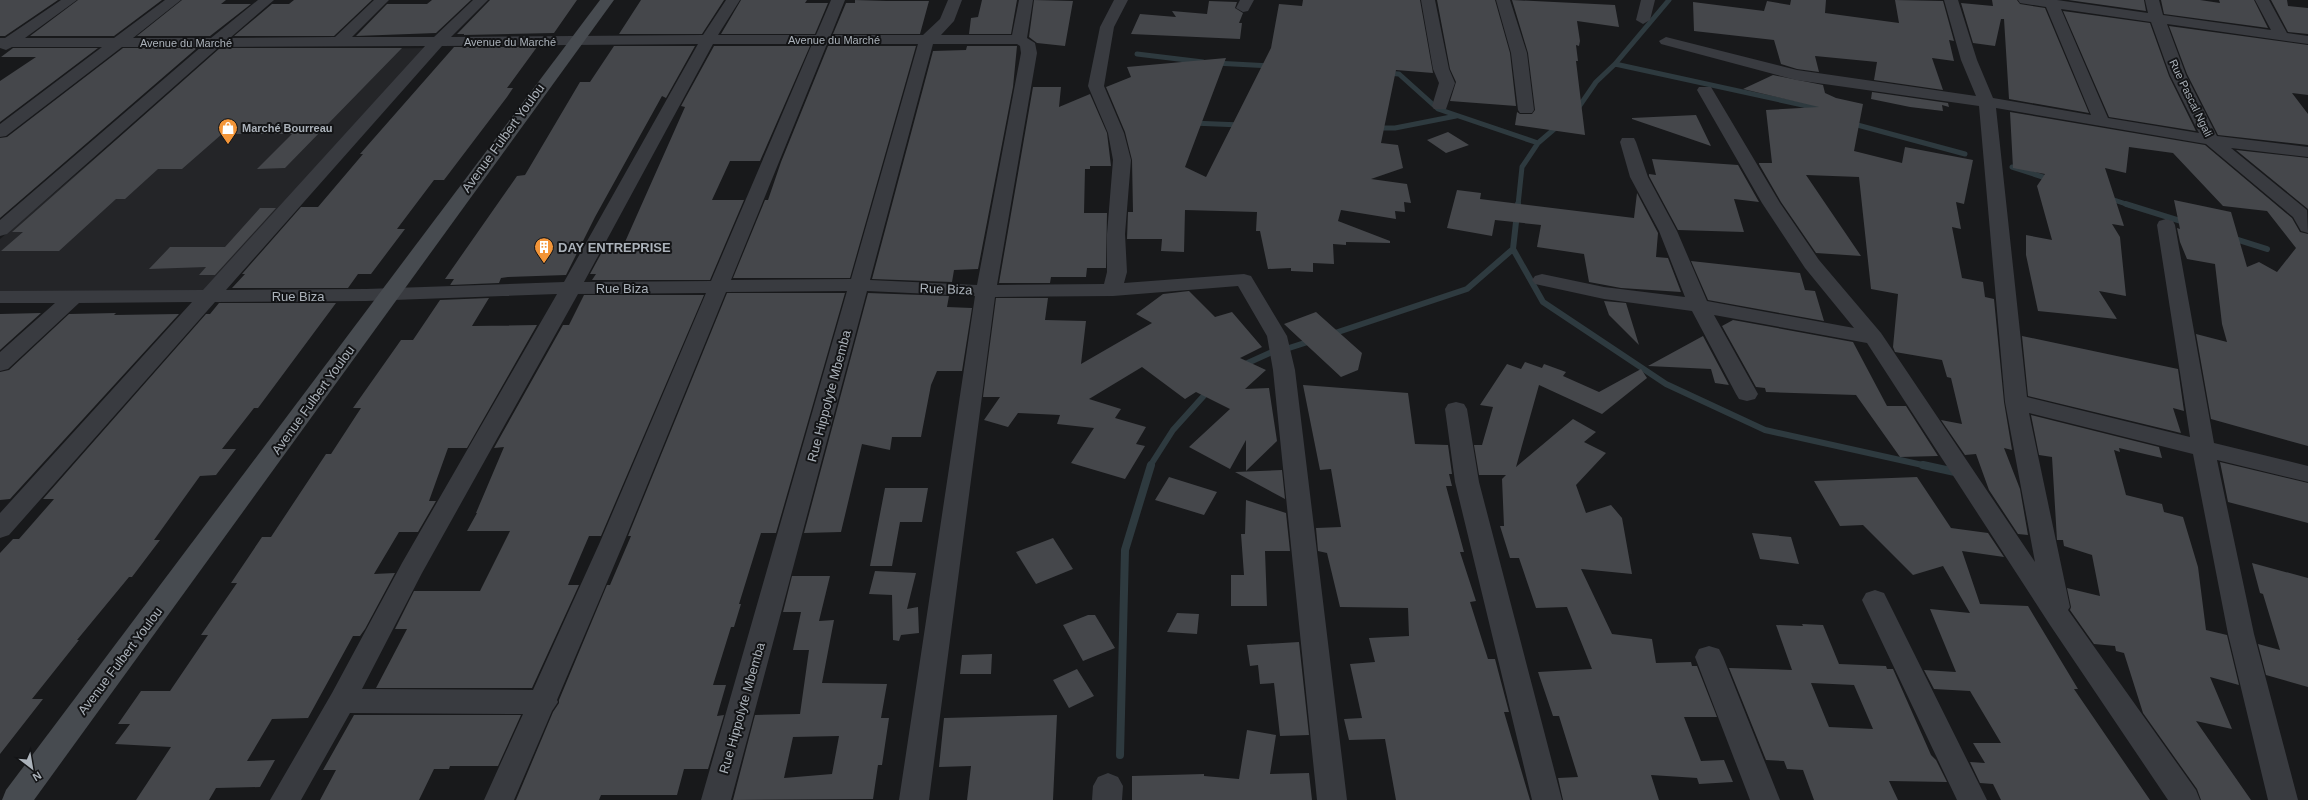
<svg xmlns="http://www.w3.org/2000/svg" width="2308" height="800" viewBox="0 0 2308 800" font-family="Helvetica,sans-serif">
<rect width="100%" height="100%" fill="#18191b"/>
<path fill="#242528" d="M432,48L210,296H0V239L222,50Z"/>
<g fill="none" stroke-linecap="round" stroke-linejoin="round">
<path stroke="#2e3a3f" stroke-width="5" d="M1137,54L1203,62
M1215,63L1271,66
M1615,64L1821,109
M1387,73L1399,74L1438,109L1538,143
M1576,111L1596,82L1615,64L1669,0
M1192,123L1241,125
M1850,123L1965,154
M1375,128H1395L1456,116
M2012,167L2052,180
M2108,198L2129,205
M1518,205L1522,167L1538,143L1559,125"/>
<path stroke="#2e3a3f" stroke-width="6" d="M2126,204L2187,223
M2232,238L2267,249
M1513,249L1543,302L1666,384L1765,430L1927,466
M1329,335L1467,289L1513,249L1518,204
M1289,348L1314,340
M1241,366L1272,352
M1150,466L1173,430L1209,390"/>
<path stroke="#2e3a3f" stroke-width="8" d="M1923,465L1955,472
M1120,755L1125,550L1151,465"/>
</g>
<path fill="#45474b" fill-rule="evenodd" d="M0,0H58L5,36H0Z
M78,0H162L114,36H30Z
M182,0H226L221,4H251L210,36H137Z
M294,0H372L334,36H234L272,4H289Z
M432,0H471L436,33L356,36L387,4H427Z
M490,0H577L554,33L464,35V34H457Z
M641,0H724L702,34H619Z
M741,0H807L805,3H828L815,34H721Z
M855,0L887,1H929L920,34H833L846,3H855Z
M982,0H1017L1011,34H969L971,18L978,17Z
M1034,0L1073,1L1065,46L1037,43L1029,37Z
M1303,0H1420L1433,73L1396,70L1381,143L1398,145L1403,168L1371,179L1407,184L1411,203L1404,202L1405,212L1395,211L1396,219L1341,210L1338,221L1390,241V243L1346,242V245L1333,244L1334,264L1313,263V272L1291,271V268L1268,269L1260,231H1256L1257,212L1185,210L1184,252L1161,251L1162,239H1127L1128,212H1133L1132,160L1125,132L1106,87L1131,77L1127,67L1226,58L1185,167L1206,177L1271,48L1279,4L1302,6Z
M1437,0H1495L1510,53L1516,106L1450,101L1456,82L1450,69Z
M1512,0L1615,5L1619,27L1577,21L1580,41L1579,46L1576,45L1578,61H1576L1585,135L1515,125L1517,112L1520,114H1532L1535,110L1528,53Z
M1791,0H1826L1825,13L1899,23L1895,0L1943,1L1954,41L1949,40L1954,61L1932,58L1943,90L1874,80L1877,62L1815,56L1819,72L1797,69L1781,64L1774,40L1694,31L1693,2L1764,11L1767,1L1790,5Z
M1992,0H2017L2020,4L2045,8L2089,113L2009,99L2004,19H2001L1995,46L1973,43L1961,3L1993,6Z
M2068,0H2144L2146,11Z
M2161,0H2200L2220,3L2219,0H2254L2268,28L2164,14Z
M2271,0H2287L2288,6L2308,8V34L2288,32Z
M1209,1L1237,2L1235,8L1243,13L1239,23H1242L1240,39L1131,34L1140,14L1176,17L1172,11L1207,14Z
M2063,11L2150,23L2169,76L2196,131L2109,117Z
M2169,26L2308,45V95L2292,93L2308,114V145L2218,135L2187,74Z
M614,46H695L666,98L662,96L595,217L566,275L508,277L501,278L499,283L450,285L454,279H445L517,176L525,175L580,82H590Z
M714,46H810L760,161H730L712,200H744L710,280H592L596,274H590L602,252L621,251L685,107L681,106Z
M828,46H916L850,278H733L765,200H768L781,162Z
M967,46H1017L1013,87L978,269L954,270L952,282L872,279L933,51L966,50Z
M454,47H537L507,88H513L507,97L444,180H434L397,229H405L371,274H358L348,288H232L245,274H242L301,207H318L363,154H360Z
M13,48H98L0,122V81L36,57H1Z
M123,48H197L0,218V138L7,137Z
M220,48H402L285,168L257,169L292,134H222L182,169H158L125,199H116L59,251H1L23,232H12Z
M1773,75L1823,85L1825,93L1836,98L1863,104L1854,151L1902,163L1905,147L1973,160L1964,204L1956,202L1961,229L1952,227L1962,278L1983,282L1985,297L1994,299L2004,402L2012,450L2004,448L2020,489L2028,535L2018,534L1989,490L1976,454L1965,455L1941,420L1962,424L1951,378L1947,377L1942,360L1895,352L1893,347L1898,294L1871,289L1859,177L1806,175L1861,256L1816,253L1781,202L1759,164V163H1772L1766,110L1819,107L1743,89Z
M1033,87H1061L1059,107L1090,94L1107,133L1111,166H1090V169H1085L1084,213H1107L1106,268H1087L1086,277H1051L1050,283H999Z
M1872,92L1948,103L1949,107L1942,105L1943,111L1910,107L1871,99Z
M2010,112L2205,145L2292,218L2300,232L2308,234V446L2211,419L2196,334L2227,342L2222,324L2215,264L2187,259L2180,242L2177,228L2180,229L2174,200L2231,212L2247,267L2259,262L2277,272L2296,248L2267,211L2223,206L2173,153L2129,147L2126,173L2105,168L2124,226L2112,224L2120,237L2126,296L2099,291L2117,319L2038,311L2026,255V235L2052,240L2037,186L2045,174L2013,168Z
M1696,115L1711,146L1632,119V118Z
M1448,132L1469,145L1446,153L1427,140Z
M2236,150L2308,158V209Z
M1652,159L1738,165L1759,202L1734,199L1744,232L1678,230L1649,176V174L1656,175Z
M1457,190L1481,193L1480,199L1634,218L1637,193L1658,233L1656,257L1668,258L1681,292L1621,288L1589,282L1584,254L1537,247L1541,225L1495,220L1492,236L1447,228Z
M260,208H276L215,275H199L206,267L149,269L170,247H225Z
M1691,261L1800,273L1805,290L1815,291L1824,321L1708,300Z
M1189,291L1215,317L1232,312L1262,347L1240,358L1266,370L1245,389L1269,388L1277,441L1246,471V440L1230,469L1189,447L1230,409L1196,392L1185,399L1142,367L1089,399L1121,409L1115,418L1146,427L1136,444L1145,446L1125,479L1071,463L1094,428L1057,424L1060,415L1018,413L1008,427L984,420L1000,397H983L996,298H1048L1045,320L1086,321L1081,364L1152,323L1136,314L1163,294Z
M727,293H845L776,533H761L739,604H741L734,627H731L713,685H726L717,716L724,715L708,769H684L677,795H601L599,800H516L553,712L559,703V700L607,585H610L631,536H628Z
M868,293L949,296L947,307L972,308L962,371H937L931,385L921,437H892L890,450L862,444L841,532L804,533Z
M584,295H704L601,536H589L568,585H579L532,688H376L407,629H395L414,591H480L510,531H467L477,513H476L504,447L494,448L563,325H569Z
M489,298L472,326L537,325L467,448H448L429,501H436L418,532H399L374,574L395,573L365,629L360,636H353L308,718L272,719L247,761L275,760L260,787L216,788L209,800H136L171,747L115,744L130,724H118L141,691H170L208,635H201L237,583H231L262,537H271L326,454H331L361,408H353L401,340H413L440,300Z
M1604,301L1626,303L1639,345L1609,315Z
M219,303H336L258,408H254L222,449H236L216,475L200,476L154,540H160L132,577H129L77,640H79L32,699H43L0,754V553L13,539H19L54,499H43L206,314H210Z
M1316,312L1362,353L1358,370L1341,377L1284,324Z
M41,313L0,350V314Z
M116,313L114,315L179,314L10,499L0,500V372L9,370L69,314Z
M1733,320L1853,342L1887,406H1906L1938,456L1900,457L1856,395L1766,392L1765,388L1756,387L1722,326Z
M1703,336L1729,385L1715,383L1711,369L1648,366Z
M2022,336L2178,369L2184,411L2173,408L2181,433L2028,396Z
M1525,362L1542,368L1544,364L1566,372L1563,376L1599,392L1641,369L1647,378L1602,414L1539,385L1516,467L1573,419L1596,432L1584,442L1606,453L1576,485L1586,513L1611,505L1622,518L1632,574L1581,569L1612,634L1652,639L1656,663L1691,662L1692,666H1697L1717,717H1684L1701,761L1724,760L1733,782L1699,784L1697,778L1651,775L1659,800H1563L1558,778L1578,777L1559,716H1553L1538,672L1592,669L1567,607L1536,608L1519,558H1510L1500,526H1504L1502,479L1506,475H1479L1474,445H1482L1493,407L1480,405L1507,364L1521,369Z
M1303,385L1408,393L1415,444L1448,445L1452,474H1449L1452,486H1446L1464,552H1460L1476,601L1470,602L1488,659H1495L1509,712H1504L1530,800H1396L1385,739L1349,740L1344,719L1362,718L1350,664L1375,662L1369,638L1409,636L1408,608L1340,607L1327,553L1318,551L1316,528L1341,527L1331,469L1320,470Z
M2031,415L2159,447L2162,458L2119,448L2120,452L2114,450L2126,495L2162,504L2164,512L2183,517L2198,567L2206,630L2227,635L2239,685L2210,677L2232,729L2196,721L2251,800H2201L2197,789L2143,713L2124,653L2116,651L2115,646L2094,644L2070,610L2071,607L2067,588L2100,596L2092,555L2064,546L2063,540H2057L2052,457L2039,455Z
M2220,462L2308,483V523L2228,502Z
M1282,470L1285,499L1235,472Z
M1169,477L1217,492L1204,515L1155,500Z
M1917,477L1951,528L1988,533L2004,557L1962,551L1980,604L2028,606L2078,689H2074L2150,800H2001L1993,784L1980,783L1970,762L1985,763L1973,743H2001L1970,691L1934,689L1924,670L1956,672L1930,609L1970,613L1943,566L1913,575L1863,525L1840,526L1814,481Z
M885,488H928L922,522H900L892,566H870Z
M1246,500L1286,513L1290,551H1265L1267,606H1231V575H1244L1241,534H1245Z
M1752,533L1791,537L1799,564L1760,559Z
M1053,538L1073,569L1036,584L1016,552Z
M2252,563L2308,578V687L2266,675L2258,644L2280,650L2263,594L2260,593Z
M875,571L916,573L907,609L918,607L919,633L901,635L899,641L893,640L892,595L869,594Z
M792,576H830L819,621L834,620L822,683L887,684L881,718H889L882,765H878L873,799L733,800L755,715L800,714L809,650H793L801,612H783ZM839,736L832,774L784,778L793,737Z
M1177,613L1199,614L1197,634L1167,632Z
M1088,615H1095L1115,648L1083,661L1063,625Z
M1802,624L1823,625L1839,664L1886,666L1887,669H1893L1931,755L1936,760L1947,782L1889,781L1898,800H1814L1803,770L1787,769L1784,761L1766,760L1729,668L1792,670L1776,625L1803,626ZM1811,683L1854,685L1873,729L1829,727Z
M1299,642L1309,735L1280,736L1274,683L1260,684L1258,665L1250,666L1247,645Z
M992,654L991,674H960L962,655Z
M1077,669L1094,696L1069,708L1053,680Z
M354,715H521L498,766H450L449,769H434L419,800H320L336,770H323Z
M1057,715L1053,800H967L971,766L939,767L944,718Z
M1247,730L1276,735L1270,774L1309,773L1312,800H1132V776L1204,774V776L1239,779Z"/>
<g fill="none" stroke-linecap="round" stroke-linejoin="round">
<path fill="#393b40" fill-rule="evenodd" d="M61,0H77L25,38H114L165,0H181L133,38H211L258,0H274L230,38L335,37L374,0H389L352,37H434L473,0H488L451,37L703,35L726,0H740L718,35H816L831,0H845L831,35H923L940,19L948,0H962L954,21L941,35H1012L1019,0H1033L1027,38L1035,43L1037,53L997,285L1104,284L1107,272V234L1113,160L1108,133L1088,86L1100,27L1114,0H1128L1114,27L1104,86L1124,133L1131,160L1125,234L1127,272L1124,283L1244,274L1251,276L1287,336L1295,370L1347,800H1317L1273,370L1267,336L1238,286L1113,296L995,297L929,800H899L975,296L867,291L731,800H701L847,291L726,292L624,542L557,700L558,702L552,711L514,800H484L523,714L350,713L301,800H270L332,693L402,563L557,294L366,301L215,302L9,535L0,538V513L192,302L79,303L8,369L0,371V352L55,303H0V291L203,290L425,46L219,47L7,234L0,236V220L201,47H122L6,136L0,137V124L102,47H12L6,50L0,48V38H5ZM698,44L564,282L366,289L226,290L442,46ZM713,44H812L711,281L584,282ZM827,44H918L851,279L731,280ZM933,44H1017L1020,46L1021,53L977,285L870,280ZM706,293L600,542L533,690L362,689L422,573L578,294Z
M1240,0H1254L1248,11L1243,12L1236,8Z
M1421,0H1435L1449,69L1455,83L1446,109H1434L1432,106L1439,83L1433,69Z
M1496,0H1510L1527,53L1534,110L1532,113H1520L1518,110L1511,53Z
M1641,0H1655L1650,20L1643,24L1636,20Z
M1944,0H1958L1977,60L1993,98L2091,115L2046,7L2020,3L2018,0H2057L2148,13L2145,0H2159L2163,15L2271,30L2255,0H2269L2287,33L2308,36V44L2167,24L2186,75L2217,136L2308,147V157L2231,148L2307,210L2308,233L2301,231L2293,217L2206,144L1996,108L2027,397L2190,437L2157,225L2159,221L2166,219L2173,221L2175,225L2214,443L2308,466V482L2217,460L2254,634L2298,800H2268L2228,634L2193,454L2029,413L2070,607L2068,610L2196,790L2200,800H2168L2050,625L1867,343L1714,315L1758,394L1755,399L1747,401L1739,399L1736,394L1692,311L1604,299L1535,284L1532,280L1535,276L1542,274L1604,287L1685,297L1659,231L1630,177L1620,142L1622,138H1634L1636,142L1648,177L1677,231L1707,301L1854,328L1805,268L1762,203L1697,90L1699,87H1711L1780,203L1819,260L1881,333L2035,562L2005,402L1979,106L1796,80L1661,44L1659,41L1666,37L1797,70L1976,96L1961,60ZM2061,9L2151,22L2170,75L2199,133L2108,118Z
M1456,402L1464,404L1467,409L1479,482L1562,800H1532L1455,482L1445,409L1448,404Z
M1875,590L1884,593L1987,800H1957L1862,600L1866,593Z
M1709,646L1719,649L1723,657L1780,800H1750L1695,657L1699,649Z
M1108,773L1118,777L1123,786L1122,800H1092L1093,786L1098,777Z"/>
<path fill="#474b50" fill-rule="evenodd" d="M600,0H614L34,800H2L6,790Z"/>
</g>
<defs>
<symbol id="shop-pin" viewBox="-11 -11 22 30"><path d="M0 17L-7.5 6A9.5 9.5 0 1 1 7.5 6Z" fill="#f39538" stroke="#131416"/><path d="M-5-2.5h2.3a2.7 3.5 0 0 1 5.4 0H5L5.5 6h-11ZM-1.5-2.5h3a1.5 2.3 0 0 0-3 0Z" fill="#fff"/></symbol>
<symbol id="building-pin" viewBox="-11 -11 22 30"><path d="M0 17L-7.5 6A9.5 9.5 0 1 1 7.5 6Z" fill="#f39538" stroke="#131416"/><path d="M-4-6H4V6H1V3H-1V6H-4ZM-2.5-4.3h1.7v1.8h-1.7ZM.8-4.3h1.7v1.8H.8ZM-2.5-1h1.7V.8h-1.7ZM.8-1h1.7V.8H.8Z" fill="#fff"/></symbol>
</defs>
<g fill-rule="evenodd">
<use href="#shop-pin" x="217" y="117" width="22" height="30"/>
<use href="#building-pin" x="533" y="236" width="22" height="30"/>
</g>
<g text-anchor="middle" dominant-baseline="central" stroke-width="4" stroke-linejoin="round" paint-order="stroke">
<g font-size="11" fill="#abb2ba" stroke="#131416">
<text x="834" y="40">Avenue du Marché</text>
<text x="510" y="42">Avenue du Marché</text>
<text x="186" y="43">Avenue du Marché</text>
<text transform="translate(2191 98) rotate(64)">Rue Pascal Ngali</text>
</g>
<g font-size="11" font-weight="bold" fill="#abb2ba" stroke="#131416" text-anchor="start">
<text x="242" y="128">Marché Bourreau</text>
</g>
<g font-size="13" fill="#abb2ba" stroke="#131416">
<text transform="translate(503 138) rotate(-54)">Avenue Fulbert Youlou</text>
<text x="622" y="288">Rue Biza</text>
<text transform="translate(946 289) rotate(2)">Rue Biza</text>
<text x="298" y="296">Rue Biza</text>
<text transform="translate(829 396) rotate(-75)">Rue Hippolyte Mbemba</text>
<text transform="translate(313 400) rotate(-54)">Avenue Fulbert Youlou</text>
<text transform="translate(120 661) rotate(-53)">Avenue Fulbert Youlou</text>
<text transform="translate(742 708) rotate(-74)">Rue Hippolyte Mbemba</text>
</g>
<g font-size="13" font-weight="bold" fill="#abb2ba" stroke="#131416" text-anchor="start">
<text x="558" y="247">DAY ENTREPRISE</text>
</g>
</g>
<g transform="translate(32 768) rotate(149)" stroke="#131416" stroke-width="3" paint-order="stroke">
<path d="M0-3L7 15L0 10L-7 15Z" fill="#abb2ba"/>
<text y="-6" font-size="11" font-weight="bold" text-anchor="middle" fill="#abb2ba">N</text>
</g>
</svg>
